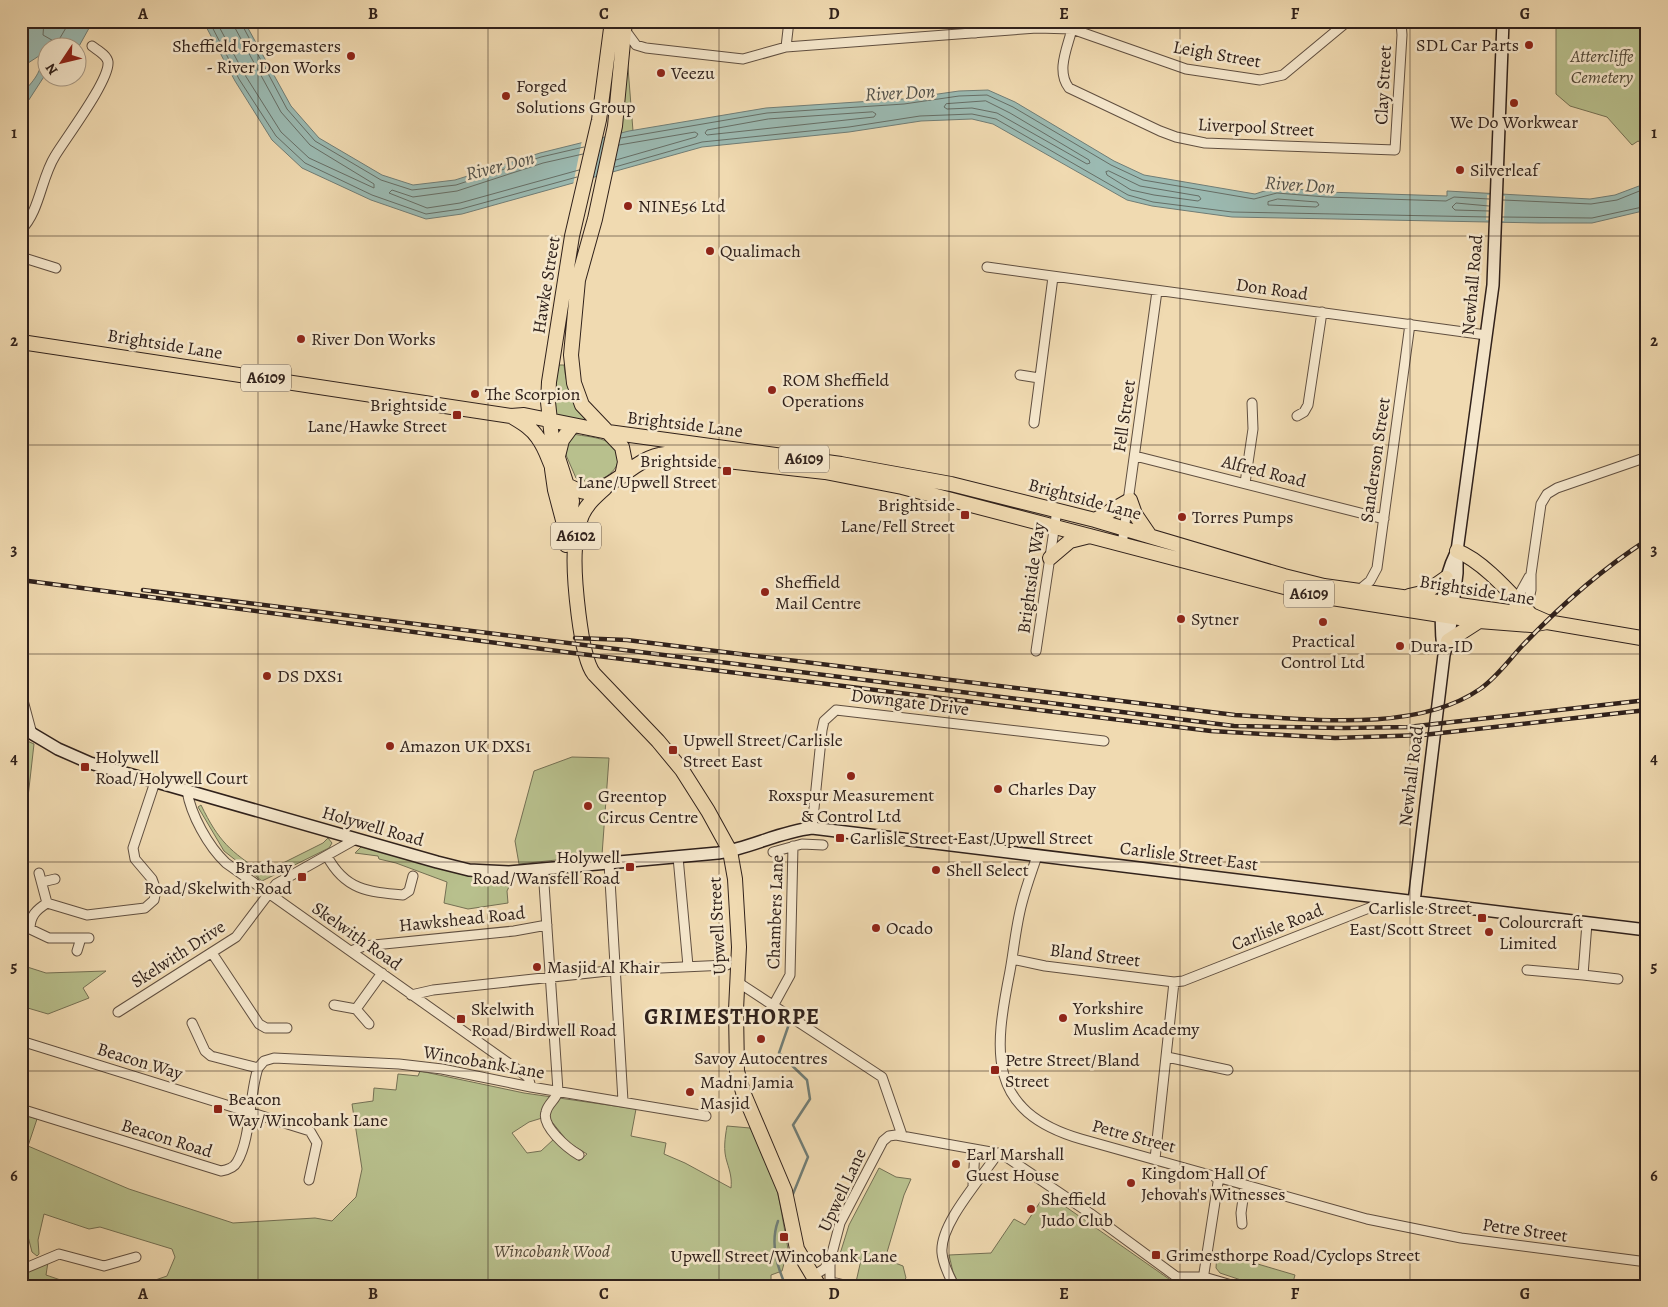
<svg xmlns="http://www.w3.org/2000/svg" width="1668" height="1307" viewBox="0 0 1668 1307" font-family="Alegreya,serif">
<rect width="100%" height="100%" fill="#f0dab1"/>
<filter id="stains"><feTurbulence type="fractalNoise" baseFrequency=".004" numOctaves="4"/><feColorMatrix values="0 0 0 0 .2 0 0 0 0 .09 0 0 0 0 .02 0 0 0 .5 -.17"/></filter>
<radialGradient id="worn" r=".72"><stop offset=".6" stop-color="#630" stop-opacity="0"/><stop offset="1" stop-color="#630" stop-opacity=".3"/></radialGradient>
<path fill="#b8c08d" stroke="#747054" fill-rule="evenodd" d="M1556,21H1647V146L1638,141L1632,145L1607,117L1570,106L1556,94Z
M627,55L633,131L617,134Z
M559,365H564C566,388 575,407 590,424L555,417V381Z
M573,434C583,436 599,437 608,442C636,459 602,492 576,478L563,448Z
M21,738L34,744L27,806L21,829Z
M572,757L609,758L602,855L519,864L515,841L534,771Z
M201,805C219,842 230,851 263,873L323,843L328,838L332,843L329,848L262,881L224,851L198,807Z
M362,846L514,876L507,891L508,903L468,909L444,903L447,882L396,863L379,859L378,856L355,853Z
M21,965L46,973L106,971L83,988L89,998L48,1014L21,1006Z
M420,1071L524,1093L636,1109L631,1136L666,1143L664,1154L685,1163L731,1188C732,1178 730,1172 727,1162C723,1150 725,1138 727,1126L750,1128L771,1163L780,1204L788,1249L782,1271L771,1275V1286H138L167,1276L175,1257L172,1249L100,1227L89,1229L44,1214L38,1240L39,1254L37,1256L32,1252L21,1209V1127L25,1115L37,1119L28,1146L129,1189L233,1223L315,1218L332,1221L356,1197L362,1169L352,1104L373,1101L374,1088L396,1090L398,1074L418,1076ZM542,1118L552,1122L569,1143L587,1154L579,1161L554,1139L541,1151L527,1153L512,1133L529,1122Z
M879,1168L896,1177L911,1179L904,1195L885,1259L903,1266L906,1278L899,1286H866L856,1282L861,1260L840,1254L849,1225Z
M1046,1193L1179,1286H960L953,1272L949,1255L991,1253L1014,1219L1025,1225Z
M1217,1252L1295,1275L1292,1286H1259L1220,1273L1216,1268Z
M48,1262L46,1275L78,1286H48L47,1282L23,1279L24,1272Z"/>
<path fill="#9bbab2" stroke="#707d76" d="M26,21H93L78,48H48L47,72L21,112V94C33,82 43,71 42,54L25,65L21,74V35Z
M203,21H244L291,106L319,138L382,175L413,185L455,180L540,153L629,131L766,108L903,99L959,91L988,90L1015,102L1114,161L1144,175L1255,194L1277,187L1326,192L1447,196V191L1590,199L1615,195L1647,183V210L1592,223H1539L1232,217L1152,206L1127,200L993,124L972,119L921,121L849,132L702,147L462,214L426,219L371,200L302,168L272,140L235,81Z"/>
<path fill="#f0dab1" d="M601,135L592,180L573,185L582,140Z
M1487,195L1505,196L1504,221L1486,220Z"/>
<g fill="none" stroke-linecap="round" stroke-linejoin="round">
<path stroke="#666e66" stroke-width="1" d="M44,21L43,35L57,43L70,21
M209,21L239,79L276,136L305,163L372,195L426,214L461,209L577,177
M216,21L245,75L281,132L309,158L374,188V184L310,145L281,112L235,28L234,21
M240,21L287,109L315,141L381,180L412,190L456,185L541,157L584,147
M986,101L1010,113L1089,160L1090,163L1087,164L997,113L972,108L947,109L944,107L946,104Z
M873,112L876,114L874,117L707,135L705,133L707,130L768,119Z
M621,138L767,113L904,104L959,96L987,95L1013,107L1111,165L1143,180L1254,199L1277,193L1326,197L1446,201L1454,197L1489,199
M616,160L696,137L698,134L695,132L619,145
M615,167L702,142L849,127L920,116L972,114L996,119L1128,195L1153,202L1232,212L1489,217
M579,170L460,203L427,208L389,193L392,190L413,197L457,191L543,163L583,154
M1109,171L1140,186L1199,196L1201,199L1198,201L1154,195L1131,190L1107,175L1106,172Z
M1278,199L1317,202L1319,205L1316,207L1268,205V202Z
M1503,200L1591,204L1617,200L1647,188
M1489,211L1455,210L1452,207L1456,203L1489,206
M1502,217L1592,218L1647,206"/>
<path stroke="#707d76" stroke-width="2.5" d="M789,1024L779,1053L807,1080L810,1099L793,1125L808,1157L793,1194
M778,1221C770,1243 776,1265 786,1286"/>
<defs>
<path id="minor" d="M975,21L976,33
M1072,29C1067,49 1056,71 1069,88L1160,131L1176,137L1205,143L1395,150L1402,35L1401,21
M625,30L636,45L646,48L743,59L786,47L1037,28L1072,29L1186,69L1260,80L1283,75L1348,21
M786,47L789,21
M21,230C40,211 41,178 55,156C65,139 110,80 108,62C107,55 97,50 92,46
M21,257L56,268
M987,267L1486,335
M1020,375L1039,378
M1297,416L1304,412L1308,405L1322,312
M1034,423L1053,277
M1135,456L1384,519
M1245,483L1253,429L1252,403
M1122,545L1157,291
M1358,591L1370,581L1377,568L1410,324
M1514,604L1529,577
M1522,609L1529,599L1531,590V574L1541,504L1547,494L1557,488L1647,457
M1036,651L1057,510
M21,693L32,734
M187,791C191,815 208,846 226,863L528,1077L531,1087
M812,828L822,730L824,721L836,710L1104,741
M773,852L802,844L823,845
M327,856C345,890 368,892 403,895L409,891L413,876
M1037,856C1032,871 1026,887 1022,903C1016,925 1014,949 1010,971C994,1052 986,1111 1081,1139L1367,1219L1461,1238L1647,1262
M678,857L688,966
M609,863L623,1101
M543,869L558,1091C556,1100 548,1103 546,1112C541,1126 567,1148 579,1155
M39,873L47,903
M42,882L55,879
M89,938H49L30,929C30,916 36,910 47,903L87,915L145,908L154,900L156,890L152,879L135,859L133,848L155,782
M77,951L81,938
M351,951L364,946L514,931L547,925
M212,953L259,1024L266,1028H287
M1012,959L1045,966L1174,982L1183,981L1392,899
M1527,970L1583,975L1587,923
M1583,975L1618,979
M739,983L882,1077L902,1135
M411,995L433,990L617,970L727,965
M334,1005L356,1009L369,1024
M773,1006L790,975L793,846
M356,1009L382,973
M118,1012L236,937L276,884L356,839
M192,1023L205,1051L211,1056L258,1068
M21,1041L310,1131L317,1143L309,1180
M1167,1057L1228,1070
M21,1109L221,1171C227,1170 234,1168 237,1162C251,1139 249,1095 258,1068L264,1061L274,1058L399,1064L442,1069L531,1087L706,1116
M1155,1159L1174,982
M973,1185L975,1150
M1242,1224L1241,1213L1245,1185
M21,1270L59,1254L104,1266L136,1257
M813,1276L824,1269L830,1261
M1179,1277H1204L1235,1286
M830,1285L836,1283L849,1286
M830,1286V1261L840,1223L883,1141L889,1136L896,1135L1002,1154L1091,1214L1189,1286
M954,1286C949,1275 943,1265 942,1253C939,1224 982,1178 998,1153
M1202,1286L1219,1176"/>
<path id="secondary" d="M1443,649C1439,618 1442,581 1456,553
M21,727L58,749L90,763L437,862L469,870L509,872L718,853C751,848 778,832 812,828L1647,930
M1414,902L1444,655L1449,637L1457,573V551L1493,285L1503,21"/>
<path id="primary" d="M21,342L511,416L524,415L608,432L841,464L951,484L1095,520L1284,576L1324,586L1531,615L1547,622L1647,639
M511,416C521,422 532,428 538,438C553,458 548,478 575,489C580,491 585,493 590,492C619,485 636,457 665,454L825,472L902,487L1319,596L1479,621L1531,625L1547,622
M558,456L562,440L573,425
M552,469L555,490L565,528
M622,476L625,462L622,447L582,405L574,383L571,355L578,280L595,219L615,126L625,21
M605,488C596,496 587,504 582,515C578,525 575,537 575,548C573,573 580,657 594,674L658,741L682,770L708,811L730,851L735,879L739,947L736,1010L737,1071L743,1092L785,1191L797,1249L819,1286
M1095,520L1130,500L1135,514L1150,536
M566,545L572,501L552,439L548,402L549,382L572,236L599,120L612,21
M1457,551C1483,561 1511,594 1531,615
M1050,558L1070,541L1090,536
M1409,596L1426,592L1446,578
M1448,641L1479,621"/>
</defs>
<use href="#minor" stroke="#604f40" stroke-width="11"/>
<use href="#secondary" stroke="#30211b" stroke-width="14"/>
<use href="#primary" stroke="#30211b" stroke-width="16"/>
<use href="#minor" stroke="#f5e7cc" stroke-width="9"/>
<use href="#secondary" stroke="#f5e7cc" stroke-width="11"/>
<use href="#primary" stroke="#f0dab1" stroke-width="14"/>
<defs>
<path id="rail" d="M21,580L573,653L1211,731L1335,738L1423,735L1647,710
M143,590L1234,726L1344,728L1408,727L1647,700
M575,638L627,640L1235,715C1308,719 1417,733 1480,689C1497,677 1508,661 1522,646C1559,607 1602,569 1647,540"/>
</defs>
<use href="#rail" stroke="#30211b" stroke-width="4.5"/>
<use href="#rail" stroke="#f5e7cc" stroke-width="2.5" stroke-dasharray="8" stroke-linecap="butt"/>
</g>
<path fill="none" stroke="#30211b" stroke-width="1" stroke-opacity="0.55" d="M258,21V1286M488,21V1286M719,21V1286M949,21V1286M1180,21V1286M1410,21V1286M21,236H1647M21,445H1647M21,654H1647M21,862H1647M21,1071H1647"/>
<g fill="#8f2418" stroke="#f5e7cc" stroke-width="2">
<circle cx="1529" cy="45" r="5"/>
<circle cx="351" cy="56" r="5"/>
<circle cx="661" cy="73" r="5"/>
<circle cx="506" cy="96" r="5"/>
<circle cx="1514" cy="103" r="5"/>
<circle cx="1460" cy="170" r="5"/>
<circle cx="628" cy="206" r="5"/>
<circle cx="710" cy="251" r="5"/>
<circle cx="301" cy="339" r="5"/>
<circle cx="772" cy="390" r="5"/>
<circle cx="475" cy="394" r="5"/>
<rect x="452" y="410" width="10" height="10" rx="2.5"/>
<rect x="722" y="466" width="10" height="10" rx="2.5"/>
<rect x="960" y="510" width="10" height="10" rx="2.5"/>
<circle cx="1182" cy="517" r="5"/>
<circle cx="765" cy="592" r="5"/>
<circle cx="1181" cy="619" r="5"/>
<circle cx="1323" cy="622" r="5"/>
<circle cx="1400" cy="646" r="5"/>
<circle cx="267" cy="676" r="5"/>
<circle cx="390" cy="746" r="5"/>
<rect x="668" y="745" width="10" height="10" rx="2.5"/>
<rect x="80" y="762" width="10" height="10" rx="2.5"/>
<circle cx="851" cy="776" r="5"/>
<circle cx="998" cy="789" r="5"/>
<circle cx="588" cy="806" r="5"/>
<rect x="835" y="833" width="10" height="10" rx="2.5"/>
<rect x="625" y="862" width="10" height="10" rx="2.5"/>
<circle cx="936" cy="870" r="5"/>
<rect x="297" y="872" width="10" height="10" rx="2.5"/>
<rect x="1477" y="913" width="10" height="10" rx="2.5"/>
<circle cx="876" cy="928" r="5"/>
<circle cx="1489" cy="932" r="5"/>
<circle cx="537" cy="967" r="5"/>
<circle cx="1063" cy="1018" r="5"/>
<rect x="456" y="1014" width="10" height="10" rx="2.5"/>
<circle cx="761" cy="1039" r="5"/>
<rect x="990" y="1065" width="10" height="10" rx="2.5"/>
<circle cx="690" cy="1092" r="5"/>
<rect x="213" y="1104" width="10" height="10" rx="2.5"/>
<circle cx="956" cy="1164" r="5"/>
<circle cx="1131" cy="1183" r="5"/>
<circle cx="1031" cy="1209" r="5"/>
<rect x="779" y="1232" width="10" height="10" rx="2.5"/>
<rect x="1151" y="1250" width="10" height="10" rx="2.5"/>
</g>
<g text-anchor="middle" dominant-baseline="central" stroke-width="5" stroke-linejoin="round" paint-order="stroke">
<g fill="#f5e7cc" stroke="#6b5c50" stroke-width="1">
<rect x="241" y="364.5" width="50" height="27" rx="4"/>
<rect x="779" y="445.5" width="50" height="27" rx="4"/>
<rect x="551" y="522.5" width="50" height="27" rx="4"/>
<rect x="1284" y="580.5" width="50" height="27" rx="4"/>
</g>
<g font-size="16" font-weight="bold" fill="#30211b">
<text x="266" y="378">A6109</text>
<text x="804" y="459">A6109</text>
<text x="576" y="536">A6102</text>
<text x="1309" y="594">A6109</text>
</g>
<g font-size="18" fill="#30211b" stroke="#f5e7cc" text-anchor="start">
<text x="1519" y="45" text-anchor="end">SDL Car Parts</text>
<text x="341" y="46" text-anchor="end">Sheffield Forgemasters<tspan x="341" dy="21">- River Don Works</tspan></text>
<text x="671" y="73">Veezu</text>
<text x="516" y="86">Forged<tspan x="516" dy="21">Solutions Group</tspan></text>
<text x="1514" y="122" text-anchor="middle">We Do Workwear</text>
<text x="1470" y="170">Silverleaf</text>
<text x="638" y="206">NINE56 Ltd</text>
<text x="720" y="251">Qualimach</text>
<text x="311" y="339">River Don Works</text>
<text x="782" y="380">ROM Sheffield<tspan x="782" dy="21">Operations</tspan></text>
<text x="485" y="394">The Scorpion</text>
<text x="447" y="405" text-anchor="end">Brightside<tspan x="447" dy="21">Lane/Hawke Street</tspan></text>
<text x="717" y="461" text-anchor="end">Brightside<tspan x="717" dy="21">Lane/Upwell Street</tspan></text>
<text x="955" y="505" text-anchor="end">Brightside<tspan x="955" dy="21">Lane/Fell Street</tspan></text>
<text x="1192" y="517">Torres Pumps</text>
<text x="775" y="582">Sheffield<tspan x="775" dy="21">Mail Centre</tspan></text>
<text x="1191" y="619">Sytner</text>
<text x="1323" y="641" text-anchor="middle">Practical<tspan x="1323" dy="21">Control Ltd</tspan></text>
<text x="1410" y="646">Dura-ID</text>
<text x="277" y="676">DS DXS1</text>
<text x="683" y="740">Upwell Street/Carlisle<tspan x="683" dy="21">Street East</tspan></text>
<text x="400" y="746">Amazon UK DXS1</text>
<text x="95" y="757">Holywell<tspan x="95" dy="21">Road/Holywell Court</tspan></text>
<text x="1008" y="789">Charles Day</text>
<text x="851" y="795" text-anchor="middle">Roxspur Measurement<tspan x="851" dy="21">&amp; Control Ltd</tspan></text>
<text x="598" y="796">Greentop<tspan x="598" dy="21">Circus Centre</tspan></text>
<text x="850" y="838">Carlisle Street East/Upwell Street</text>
<text x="620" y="857" text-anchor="end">Holywell<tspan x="620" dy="21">Road/Wansfell Road</tspan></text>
<text x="292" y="867" text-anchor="end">Brathay<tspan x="292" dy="21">Road/Skelwith Road</tspan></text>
<text x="946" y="870">Shell Select</text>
<text x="1472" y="908" text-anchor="end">Carlisle Street<tspan x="1472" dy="21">East/Scott Street</tspan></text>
<text x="1499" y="922">Colourcraft<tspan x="1499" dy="21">Limited</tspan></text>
<text x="886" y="928">Ocado</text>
<text x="547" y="967">Masjid Al Khair</text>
<text x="1073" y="1008">Yorkshire<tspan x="1073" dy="21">Muslim Academy</tspan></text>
<text x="471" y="1009">Skelwith<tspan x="471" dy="21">Road/Birdwell Road</tspan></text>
<text x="761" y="1058" text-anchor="middle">Savoy Autocentres</text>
<text x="1005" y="1060">Petre Street/Bland<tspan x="1005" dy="21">Street</tspan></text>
<text x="700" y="1082">Madni Jamia<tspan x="700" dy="21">Masjid</tspan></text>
<text x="228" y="1099">Beacon<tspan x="228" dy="21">Way/Wincobank Lane</tspan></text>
<text x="966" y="1154">Earl Marshall<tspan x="966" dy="21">Guest House</tspan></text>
<text x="1141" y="1173">Kingdom Hall Of<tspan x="1141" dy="21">Jehovah's Witnesses</tspan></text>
<text x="1041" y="1199">Sheffield<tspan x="1041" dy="21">Judo Club</tspan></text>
<text x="1166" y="1255">Grimesthorpe Road/Cyclops Street</text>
<text x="784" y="1256" text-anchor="middle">Upwell Street/Wincobank Lane</text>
</g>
<g font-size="18" fill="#30211b" stroke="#f5e7cc">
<text transform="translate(1217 54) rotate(10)">Leigh Street</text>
<text transform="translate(1383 85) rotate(-87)">Clay Street</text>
<text transform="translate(1256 127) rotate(3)">Liverpool Street</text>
<text transform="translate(546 285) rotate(-81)">Hawke Street</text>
<text transform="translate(1472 285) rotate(-85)">Newhall Road</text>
<text transform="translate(1272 289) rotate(8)">Don Road</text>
<text transform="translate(165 344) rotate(9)">Brightside Lane</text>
<text transform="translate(1124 416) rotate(-82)">Fell Street</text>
<text transform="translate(685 424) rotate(7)">Brightside Lane</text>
<text transform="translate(1375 460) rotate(-82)">Sanderson Street</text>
<text transform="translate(1264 471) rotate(14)">Alfred Road</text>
<text transform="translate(1085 499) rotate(15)">Brightside Lane</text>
<text transform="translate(1031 578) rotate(-82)">Brightside Way</text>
<text transform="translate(1477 590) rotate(9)">Brightside Lane</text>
<text transform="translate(910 702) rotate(7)">Downgate Drive</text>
<text transform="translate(1411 776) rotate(-83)">Newhall Road</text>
<text transform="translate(373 826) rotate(16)">Holywell Road</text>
<text transform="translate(1189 856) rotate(7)">Carlisle Street East</text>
<text transform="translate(775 912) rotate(-88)">Chambers Lane</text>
<text transform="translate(462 919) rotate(-6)">Hawkshead Road</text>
<text transform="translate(717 926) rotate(-93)">Upwell Street</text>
<text transform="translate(1277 927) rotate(-22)">Carlisle Road</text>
<text transform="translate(357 936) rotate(35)">Skelwith Road</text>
<text transform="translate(178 954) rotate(-33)">Skelwith Drive</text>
<text transform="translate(1095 955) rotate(7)">Bland Street</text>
<text transform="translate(140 1061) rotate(17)">Beacon Way</text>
<text transform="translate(484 1062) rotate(10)">Wincobank Lane</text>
<text transform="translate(1134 1136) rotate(15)">Petre Street</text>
<text transform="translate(167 1138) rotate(17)">Beacon Road</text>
<text transform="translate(842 1190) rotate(-65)">Upwell Lane</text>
<text transform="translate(1525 1230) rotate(8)">Petre Street</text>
</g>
<g font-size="18" font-style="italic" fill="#524938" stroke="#f5e7cc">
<text x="1602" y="56">Attercliffe<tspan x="1602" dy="21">Cemetery</tspan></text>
<text x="552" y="1251">Wincobank Wood</text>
</g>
<g font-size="19" font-style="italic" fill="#504f48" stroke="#f5e7cc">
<text transform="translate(900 93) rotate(-3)">River Don</text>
<text transform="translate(500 166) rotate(-14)">River Don</text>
<text transform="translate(1300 185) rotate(4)">River Don</text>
</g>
<g font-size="22" font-weight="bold" letter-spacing="1" fill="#30211b" stroke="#f5e7cc">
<text x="732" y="1017">GRIMESTHORPE</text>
</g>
</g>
<rect width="1668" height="1307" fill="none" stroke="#f0dab1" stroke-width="55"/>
<g transform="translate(62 62) rotate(235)"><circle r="24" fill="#f5e7cc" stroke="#a69885"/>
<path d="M0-4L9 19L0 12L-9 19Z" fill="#8f2418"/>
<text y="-8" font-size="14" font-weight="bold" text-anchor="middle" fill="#30211b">N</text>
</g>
<rect x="28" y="28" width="1612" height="1252" fill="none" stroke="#30211b" stroke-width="2"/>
<g font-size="16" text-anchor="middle" font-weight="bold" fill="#30211b">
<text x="143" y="19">A</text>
<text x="373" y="19">B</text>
<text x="604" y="19">C</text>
<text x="834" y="19">D</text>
<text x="1064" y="19">E</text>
<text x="1295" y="19">F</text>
<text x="1525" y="19">G</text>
<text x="14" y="138">1</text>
<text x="1654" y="138">1</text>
<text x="14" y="346">2</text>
<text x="1654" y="346">2</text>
<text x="14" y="555">3</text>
<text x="1654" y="555">3</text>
<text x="14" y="764">4</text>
<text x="1654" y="764">4</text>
<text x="14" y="972">5</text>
<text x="1654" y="972">5</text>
<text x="14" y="1181">6</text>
<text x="1654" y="1181">6</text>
<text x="143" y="1299">A</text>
<text x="373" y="1299">B</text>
<text x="604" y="1299">C</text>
<text x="834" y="1299">D</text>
<text x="1064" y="1299">E</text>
<text x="1295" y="1299">F</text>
<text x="1525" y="1299">G</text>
</g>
<rect width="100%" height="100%" filter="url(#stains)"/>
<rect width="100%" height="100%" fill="url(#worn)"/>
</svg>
